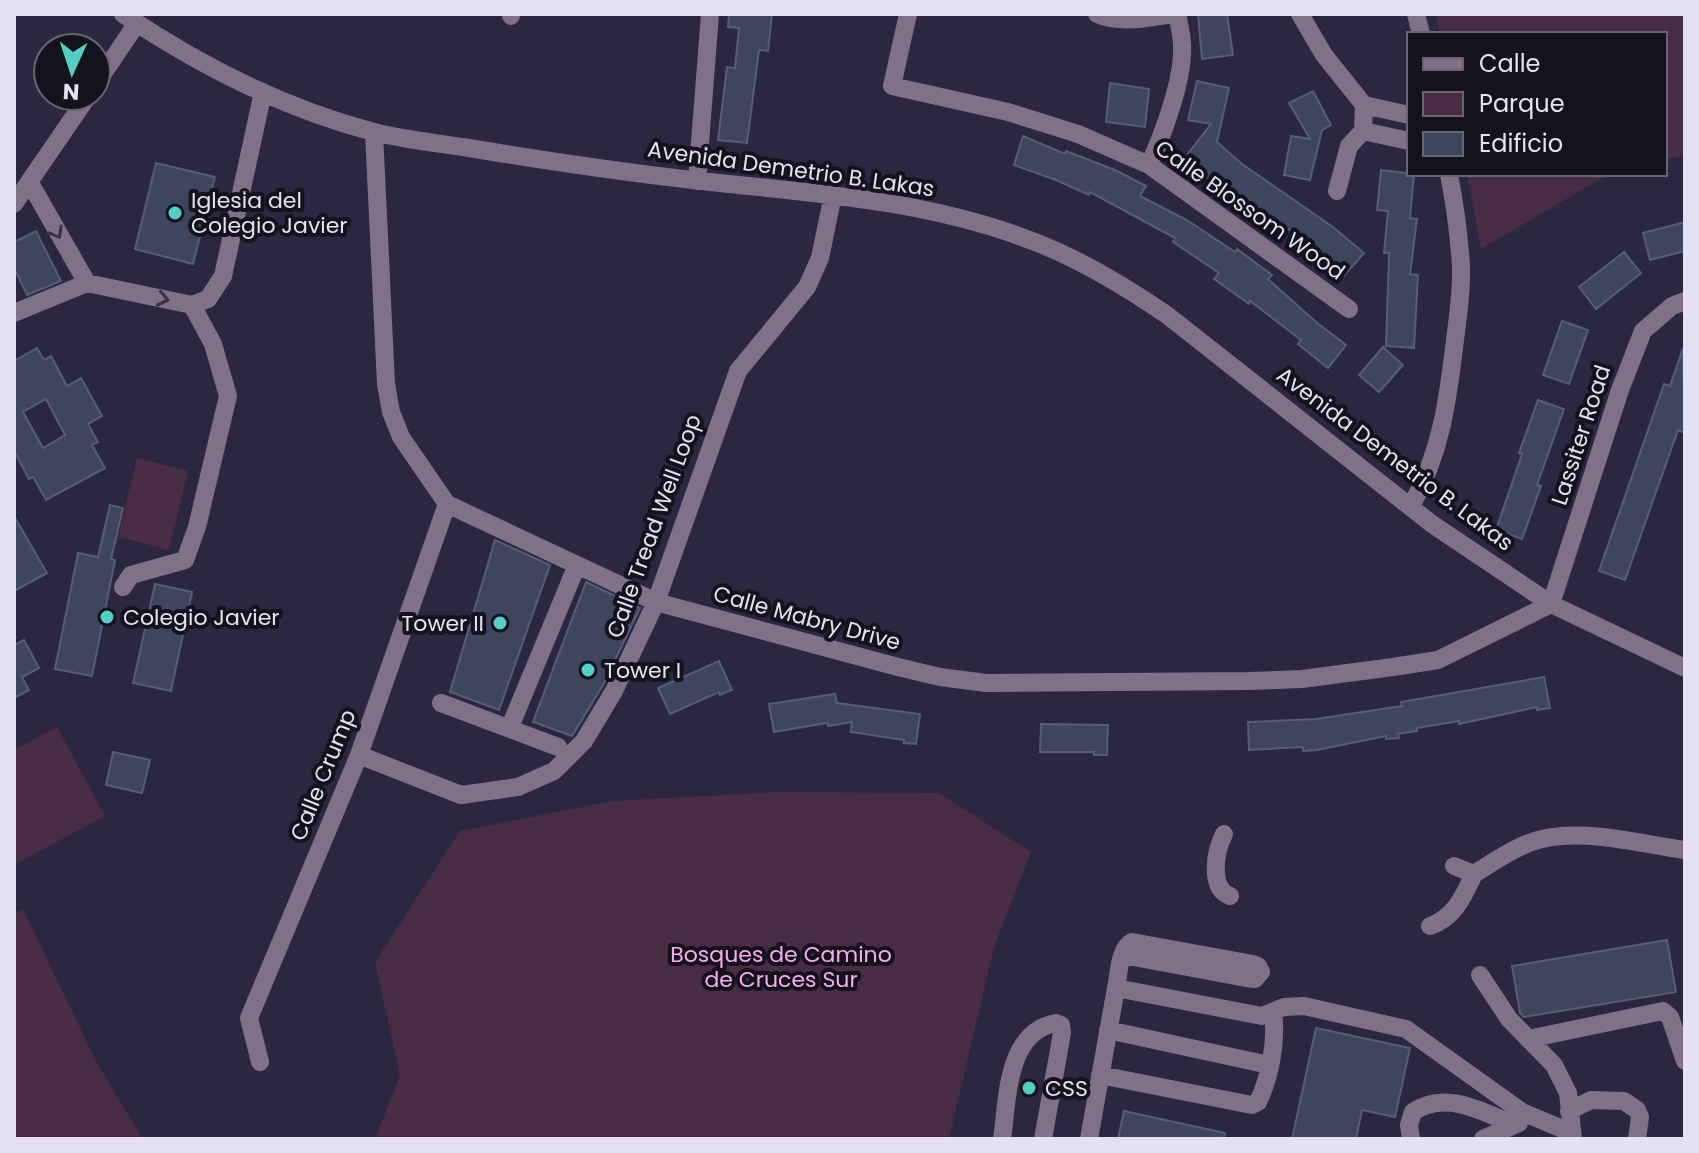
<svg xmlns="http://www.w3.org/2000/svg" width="1699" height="1153" viewBox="0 0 1699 1153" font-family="Poppins,sans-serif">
<rect width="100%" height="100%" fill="#2b2740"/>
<path fill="#472c43" d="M1436,14H1685V156L1665,159V34H1440Z
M1467,174H1609L1481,249Z
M137,458L188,471L169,550L118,537Z
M57,727L105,816L14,865V750Z
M778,792L939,793L1031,852L994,947L949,1139H375L400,1076L375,962L460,831L613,801Z
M23,909L97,1063L143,1139H14V914Z"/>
<path fill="#3e465f" stroke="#555d78" stroke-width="2" fill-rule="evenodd" d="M729,14H772L768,51L759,50L747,143L718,140L727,67L735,68L739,28L728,27Z
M1227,14L1233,55L1202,59L1198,15Z
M1197,81L1229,88L1217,142L1242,164L1333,227L1364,253L1344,276L1313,252L1316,249L1267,214L1265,217L1217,182L1215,184L1183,160L1211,124L1188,120Z
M1110,83L1149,89L1145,127L1106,122Z
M1313,91L1331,125L1322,130L1310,180L1284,175L1291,136L1310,139L1289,103Z
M1023,136L1065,154L1066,151L1115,170L1146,186L1140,196L1187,220L1235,252L1237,249L1272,275L1268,279L1316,322L1346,345L1328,368L1298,344L1301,340L1250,301L1249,304L1214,279L1219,273L1173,242L1175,238L1090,192L1089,195L1056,180L1014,165Z
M156,163L215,177L193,264L135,249Z
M1381,170L1414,174L1410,218L1417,219L1410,274L1418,275L1414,348L1386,346L1389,253H1384L1388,211L1377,210Z
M1685,222V251L1650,260L1643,233Z
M36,231L61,281L27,295L14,268V242Z
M1624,252L1641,273L1596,309L1579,287Z
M1562,321L1588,330L1569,384L1543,375Z
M1383,347L1403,365L1379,392L1359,375Z
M37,348L44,360L51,356L67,386L81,378L102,416L88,424L98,442L92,445L105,468L46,500L33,477L29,479L14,451V361ZM46,399L65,435L43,448L23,412Z
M1683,348L1685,433L1678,430L1625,580L1599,571L1664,384L1670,386Z
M1538,400L1564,409L1537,485L1541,486L1522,539L1496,530L1522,454L1519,453Z
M110,505L123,508L111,559L115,560L92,676L55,669L78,553L98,557Z
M14,516L47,573L14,591Z
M495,540L550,565L499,710L450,692Z
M586,582L640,608L603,685L572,736L533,722Z
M155,584L192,592L171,691L133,683Z
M24,640L39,668L22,677L29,690L14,698V645Z
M719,661L732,690L720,695L719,692L670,714L658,688Z
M1544,677L1550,708L1537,710V707L1459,724V721L1417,728V731L1398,734L1399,738L1386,739V736L1317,750L1303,751V747L1249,750L1248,722L1316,719L1402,706L1401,702Z
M835,694L837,703L920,714L916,744L904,743V740L851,732L852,722L828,726L827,723L774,732L769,704Z
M1041,724L1108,725L1107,755H1094V752H1040Z
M113,752L150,760L142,793L106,785Z
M1667,940L1676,992L1524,1017L1520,1013L1512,966Z
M1316,1028L1410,1048L1395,1117L1362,1110L1356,1139H1292Z
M1124,1111L1225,1133L1224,1139H1118Z"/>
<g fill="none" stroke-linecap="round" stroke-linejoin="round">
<path stroke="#807189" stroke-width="18" d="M123,14C199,65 285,109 374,132C405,140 438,143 469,148C559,163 649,176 739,185C838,195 941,205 1035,242C1082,260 1126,287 1167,315L1432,524L1551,604L1685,668
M908,14L892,86L1008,112L1078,134L1149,165L1349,309
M1097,14C1120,24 1149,18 1173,14
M1300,14L1324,55L1364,105L1363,131
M1416,14L1421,34
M511,16V14
M96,84L137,23
M1364,105L1409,115
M1363,131L1409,141
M374,132L386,384L391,412L401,437L447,504L656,602L898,667L940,677L986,683L1249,681L1302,679L1393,667L1438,660L1551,604L1620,390L1643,331L1672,306L1685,301
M1149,165C1163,135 1184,78 1182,45C1182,35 1179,24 1177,14
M697,181L710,14
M30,183L87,283
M1337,191L1349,146L1363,131
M14,204L88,96
M14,313L87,283L192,305L208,299L223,276L263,92
M1411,506C1441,454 1448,399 1455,340C1458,316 1462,290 1461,266C1459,235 1455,205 1449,174
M123,587L131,575L185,560L197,527L228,396L213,344L192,305
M441,703L558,747
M510,727L577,565
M359,755L461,795L518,787L554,771L584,741L614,691L656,602L738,371L807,287L820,258L833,195
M1224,834C1215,852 1209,888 1230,896
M1474,874C1492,863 1510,850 1529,843C1573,825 1639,844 1685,850
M1430,926C1454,918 1463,897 1473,876L1474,874L1454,866
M1480,975L1509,1019L1554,1065L1568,1093L1573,1139
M1116,988C1119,974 1119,949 1132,942L1253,964L1258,966L1261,972L1255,979L1246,978L1123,955
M1108,1030L1269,1065
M1528,1039L1663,1011L1670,1017L1685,1061
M260,1062L249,1018L359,755L447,504
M1100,1075L1252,1105L1258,1102C1270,1077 1277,1041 1273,1013
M1569,1111L1591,1100L1624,1101L1637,1110L1640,1117L1637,1139
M1002,1139C1008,1099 1006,1032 1056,1023L1061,1025L1062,1033L1043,1139
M1089,1139L1116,988L1262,1016L1284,1007L1304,1006L1406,1029L1522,1112L1572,1133
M1411,1139L1409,1125L1413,1112C1445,1090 1482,1111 1514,1125
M1483,1139L1519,1123"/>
</g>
<defs><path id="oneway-chevron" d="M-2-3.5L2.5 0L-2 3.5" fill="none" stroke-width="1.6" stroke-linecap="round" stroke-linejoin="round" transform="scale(2)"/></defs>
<g stroke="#3a3343">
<use href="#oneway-chevron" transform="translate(57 233) rotate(61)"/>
<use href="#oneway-chevron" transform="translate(163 299) rotate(12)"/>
</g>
<g fill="#55cec5" stroke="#14121d" stroke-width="3">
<circle cx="175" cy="213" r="8"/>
<circle cx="107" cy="617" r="8"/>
<circle cx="500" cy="623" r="8"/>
<circle cx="588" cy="670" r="8"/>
<circle cx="1029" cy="1088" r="8"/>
</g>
<g text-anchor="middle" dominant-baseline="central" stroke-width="8" stroke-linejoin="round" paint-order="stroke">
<g font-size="22" fill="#e4e2f2" stroke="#14121d">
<text transform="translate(791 169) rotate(8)">Avenida Demetrio B. Lakas</text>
<text transform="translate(1250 210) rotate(35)">Calle Blossom Wood</text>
<text transform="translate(1581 435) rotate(-72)">Lassiter Road</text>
<text transform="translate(1395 459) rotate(37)">Avenida Demetrio B. Lakas</text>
<text transform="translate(654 526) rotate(-70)">Calle Tread Well Loop</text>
<text transform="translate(807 618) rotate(15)">Calle Mabry Drive</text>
<text transform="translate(323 775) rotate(-68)">Calle Crump</text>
</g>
<g font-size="22" fill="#e4e2f2" stroke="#14121d" text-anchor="start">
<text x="191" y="200">Iglesia del<tspan x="191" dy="25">Colegio Javier</tspan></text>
<text x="123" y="617">Colegio Javier</text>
<text x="484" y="623" text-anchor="end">Tower II</text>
<text x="604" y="670">Tower I</text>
<text x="1045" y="1088">CSS</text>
</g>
<g font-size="22" fill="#f7adec" stroke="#14121d">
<text x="781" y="954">Bosques de Camino<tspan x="781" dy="25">de Cruces Sur</tspan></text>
</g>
</g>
<rect width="1699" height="1153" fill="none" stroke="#e4e2f2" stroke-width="32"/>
<rect x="1407" y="32" width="260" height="144" fill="#14121d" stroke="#676572" stroke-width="2"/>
<rect x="1423" y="58" width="40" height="12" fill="#807189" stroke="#676572" stroke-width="2"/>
<text x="1479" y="72" font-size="24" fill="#e4e2f2">Calle</text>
<rect x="1423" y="92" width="40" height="24" fill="#472c43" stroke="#676572" stroke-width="2"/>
<text x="1479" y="112" font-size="24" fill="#e4e2f2">Parque</text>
<rect x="1423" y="132" width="40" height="24" fill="#3e465f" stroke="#676572" stroke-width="2"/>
<text x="1479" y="152" font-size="24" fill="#e4e2f2">Edificio</text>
<g transform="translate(72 72) rotate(183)"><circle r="38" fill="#14121d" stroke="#676572" stroke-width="2"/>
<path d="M0-6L14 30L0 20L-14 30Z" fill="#55cec5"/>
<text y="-12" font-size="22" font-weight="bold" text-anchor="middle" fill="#e4e2f2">N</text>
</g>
</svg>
